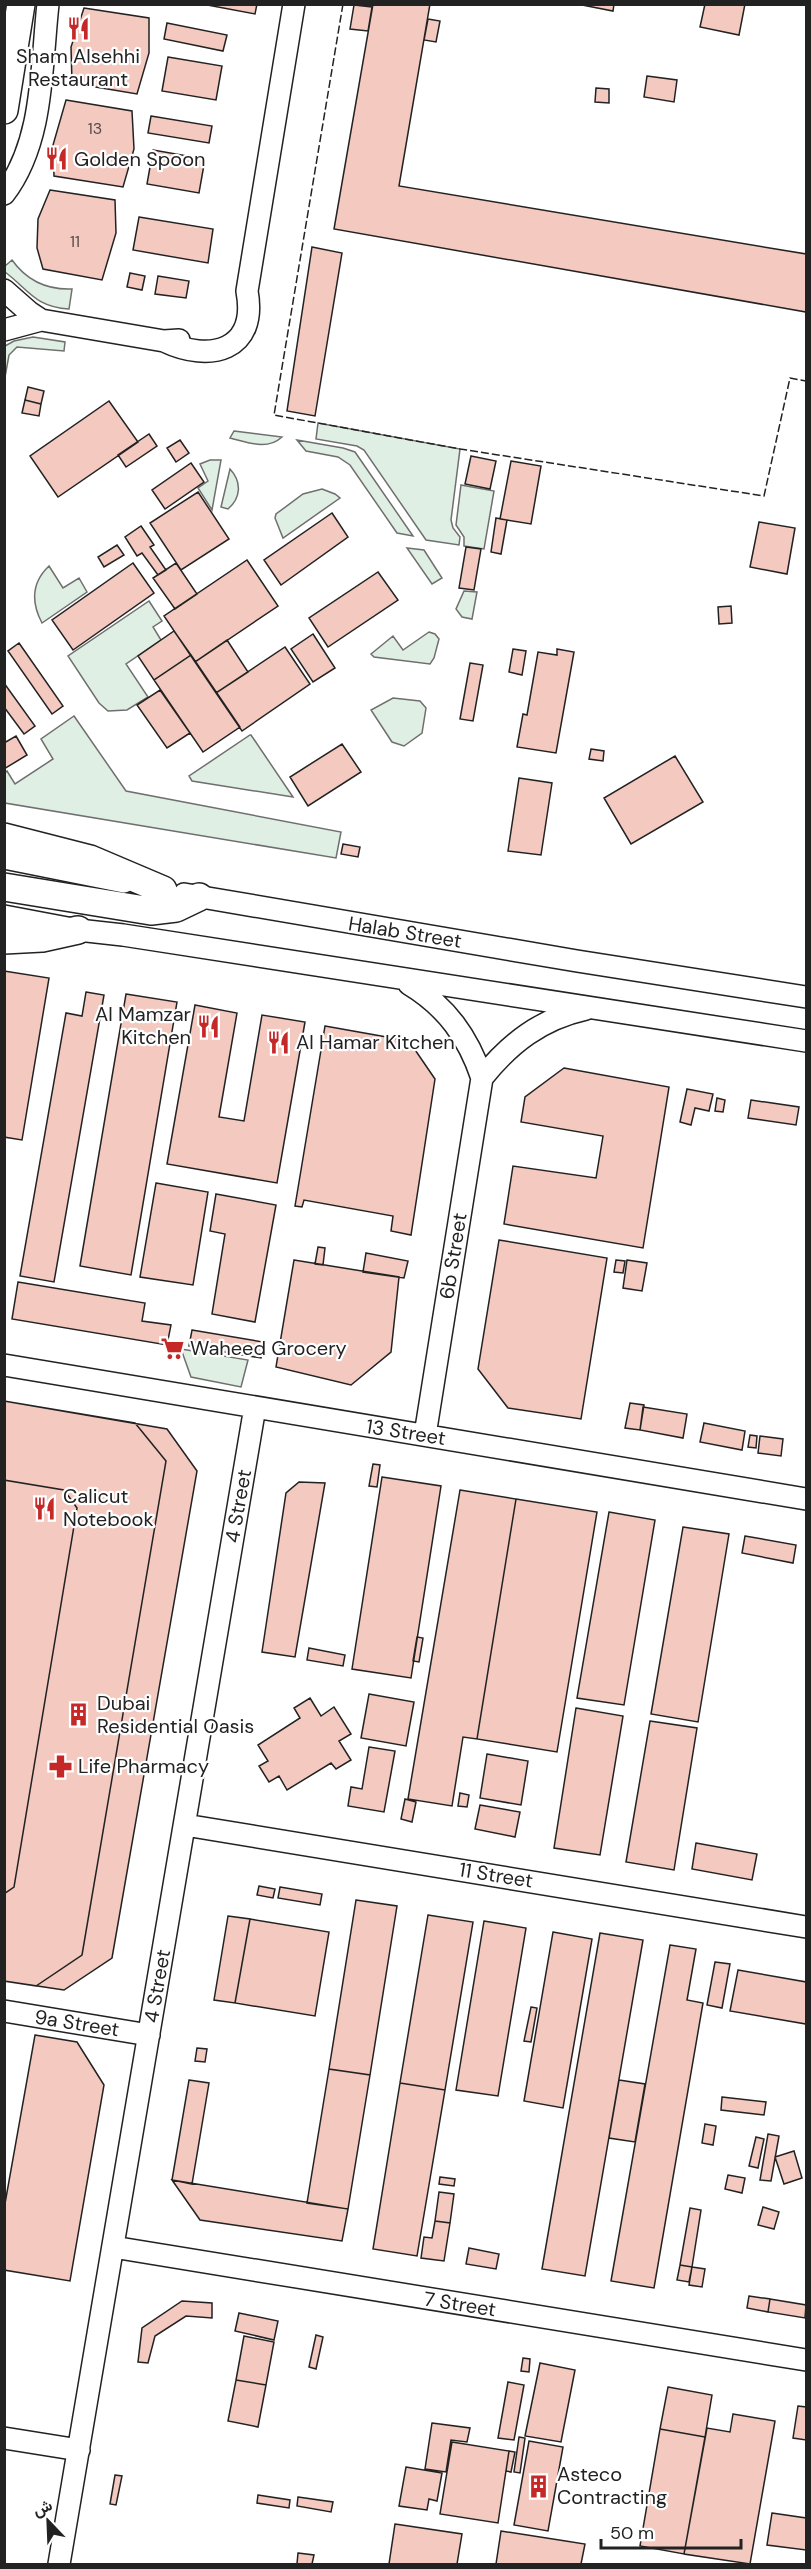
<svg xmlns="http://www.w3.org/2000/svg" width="811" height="2569" viewBox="0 0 811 2569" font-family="'DM Sans',Vazirmatn,sans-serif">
<rect width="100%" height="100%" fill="#fff"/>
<path fill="#e0efe3" stroke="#6f6f6f" stroke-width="1.5" d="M12,260C27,281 46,290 72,289L69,309C35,307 29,290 5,272V266Z
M33,337L65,342L64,351L17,347L9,355L5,377V346L14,341Z
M318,423L460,449L451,520L453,528L460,537L459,545L426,540L364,450L357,446L316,439Z
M234,431L282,437C267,451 247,442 230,438Z
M297,440L343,448L355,452L413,536L397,533L350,465L338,457L306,451Z
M210,460H221L212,510L198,488L208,481L200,464Z
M230,469C242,482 241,498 228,509L221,507Z
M461,485L494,491L484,549L464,546V537L456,525Z
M322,489L335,494L340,498L283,538L275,518L276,514L303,494Z
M407,548L424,550L442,578L432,584Z
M49,566L63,588L79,578L87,592L42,623C31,602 31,583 49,566Z
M464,591L477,592L472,619L462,617L456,609Z
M149,601L162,621L153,627L161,640L126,664L148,697L127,710L108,711L99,703L68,656Z
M429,632L435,634L439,639L434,658L430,664L374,657L371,654L393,636L403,650Z
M393,698L420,701L426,708L422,733L404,746L392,742L371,710Z
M74,716L126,791L341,832L336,858L5,803V773L7,771L15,784L53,759L41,739Z
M250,735H251L293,797L192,781L189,776Z
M181,1349L248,1360L241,1387L191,1377Z"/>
<path fill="#f3c9c0" stroke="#222" stroke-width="1.5" d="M202,4H257L255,14Z
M373,4H430L399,186L806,254V312L334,229Z
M577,4H614L613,11Z
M705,4H745L739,35L700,27Z
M354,5L372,7L368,31L350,29Z
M84,8L149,18V53L137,94L72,83L71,47Z
M428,19L440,21L436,42L424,40Z
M167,23L227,35L223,51L164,39Z
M168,57L222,66L216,100L162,91Z
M647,76L677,80L674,102L644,97Z
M596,88L609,89V103L595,102Z
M66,100L132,111L134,149L123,187L54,176L53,145Z
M151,116L212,126L209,143L148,133Z
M153,150L205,159L199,193L147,184Z
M50,190L115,200L116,233L102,280L43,269L37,248L38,219Z
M139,217L213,229L208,263L133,250Z
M312,247L342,253L315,416L287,411Z
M130,273L145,276L142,290L127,287Z
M158,276L189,281L186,298L155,294Z
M28,387L44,391L41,404L25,400Z
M25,400L41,404L39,416L22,413Z
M109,401L138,442L58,497L30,456Z
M149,434L157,446L126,467L118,455Z
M180,440L189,453L176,462L167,448Z
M471,456L496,461L490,489L465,484Z
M511,461L541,466L531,524L500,519Z
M191,463L204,482L165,509L152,490Z
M198,492L229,539L181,570L150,523Z
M332,513L348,537L281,585L264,560Z
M496,518L507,520L501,554L491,552Z
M759,522L795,528L787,574L750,567Z
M141,526L154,545L150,547L166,570L158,575L142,553L137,556L125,537Z
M117,545L124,555L104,567L98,557Z
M466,547L481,549L474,590L459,588Z
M247,560L278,606L195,662L164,616Z
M133,563L154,593L73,650L52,620Z
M176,563L197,594L175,609L153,578Z
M378,572L398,600L328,647L309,618Z
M731,606L732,623L719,624L718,607Z
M174,631L191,655L154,680L138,656Z
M313,634L335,668L313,682L291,649Z
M227,640L248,672L216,693L195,662Z
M19,643L63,706L52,714L8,651Z
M285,647L310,684L242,731L216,693Z
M513,649L526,651L522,675L509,672Z
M557,649L574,652L556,753L517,747L523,714L527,715L538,652L557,655Z
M191,655L240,727L203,752L154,680Z
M470,663L483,665L473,721L460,719Z
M4,683L35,726L24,734L4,707Z
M160,690L190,733L167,748L137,705Z
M16,736L27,755L4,769V743Z
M342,744L361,772L308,806L290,777Z
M591,749L604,751L603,761L589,759Z
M675,756L703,802L631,844L604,798Z
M519,778L552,783L541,855L508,851Z
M343,844L360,847L358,857L341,854Z
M4,971L49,978L22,1140L4,1137Z
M86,992L104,995L54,1282L20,1276L66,1013L82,1016Z
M126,994L177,1002L131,1275L80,1266Z
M195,1005L237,1013L219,1117L244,1121L262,1015L305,1022L277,1183L167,1164Z
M325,1026L409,1041L435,1079L411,1235L391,1231L393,1216L304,1200L302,1207L295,1206Z
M564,1068L669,1087L643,1248L504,1224L513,1166L596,1178L603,1136L521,1122L525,1097Z
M687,1089L713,1094L709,1111L695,1108L691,1125L680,1122Z
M717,1098L725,1100L723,1112L715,1111Z
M751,1100L799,1107L796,1125L748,1118Z
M156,1183L208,1192L193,1285L140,1277Z
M216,1194L276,1205L255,1322L212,1314L225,1234L210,1231Z
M499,1240L607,1258L581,1419L508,1408L478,1369Z
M318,1247L325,1248L323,1265L315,1264Z
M366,1253L408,1261L404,1278L363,1272Z
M294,1260L399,1277L391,1352L351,1385L276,1367Z
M616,1260L625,1261L623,1273L614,1272Z
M627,1260L647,1263L642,1291L623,1288Z
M18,1282L145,1303L142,1321L171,1325L167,1345L12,1319Z
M192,1330L263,1342L261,1358L189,1346Z
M4,1401L135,1423L166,1461L82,1955L36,1986L4,1981V1894L14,1887L77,1508L64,1490L4,1480Z
M4,1401L167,1429L197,1471L112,1958L64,1990L4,1981Z
M630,1403L644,1405L640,1430L625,1428Z
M643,1407L687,1414L683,1438L640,1430Z
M704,1423L745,1431L742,1450L700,1442Z
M750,1435L757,1436L756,1448L748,1447Z
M760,1436L783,1439L781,1456L758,1453Z
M373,1464L380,1465L377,1487L369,1486Z
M382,1477L441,1486L411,1678L352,1669Z
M299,1482L325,1483L295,1657L262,1652L286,1493Z
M460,1490L516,1499L477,1739L463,1737L452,1806L408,1799Z
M516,1499L597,1512L557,1752L477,1739Z
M609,1512L655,1520L624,1705L577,1698Z
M683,1527L729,1534L698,1722L651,1714Z
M745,1536L796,1545L793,1563L742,1553Z
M417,1637L423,1638L419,1662L413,1661Z
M309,1648L345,1655L343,1666L307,1660Z
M369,1694L414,1702L406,1746L361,1738Z
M310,1698L321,1716L334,1707L351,1734L339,1741L351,1760L336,1769L331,1763L287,1790L279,1776L269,1782L259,1766L268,1761L258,1745L300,1718L294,1708Z
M576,1708L623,1716L600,1855L554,1848Z
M650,1721L697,1728L674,1870L626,1862Z
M369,1747L395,1751L384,1812L348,1806L351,1787L362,1789Z
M487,1754L528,1761L521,1805L480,1798Z
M460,1793L469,1795L467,1807L458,1806Z
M405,1799L416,1802L412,1822L401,1819Z
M480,1805L520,1812L515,1837L475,1829Z
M696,1843L757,1854L752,1880L692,1869Z
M259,1886L275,1889L273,1898L257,1895Z
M280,1887L322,1894L320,1905L278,1898Z
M356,1900L397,1906L370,2075L329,2069Z
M428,1915L473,1922L445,2090L400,2083Z
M228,1916L250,1919L235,2003L214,2000Z
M250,1919L329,1932L315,2016L235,2003Z
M484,1921L526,1928L498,2096L456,2090Z
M553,1932L592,1939L563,2108L524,2101Z
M600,1933L643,1940L585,2276L542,2269Z
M670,1945L696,1949L687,2000L703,2003L654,2288L611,2281Z
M715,1962L730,1964L722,2008L707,2005Z
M738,1970L806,1982V2024L730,2011Z
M531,2007L537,2008L531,2042L524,2041Z
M35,2035L77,2042L104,2085L70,2281L4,2270V2209Z
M197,2048L207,2049L205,2062L195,2061Z
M329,2069L370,2075L348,2209L307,2203Z
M189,2080L209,2083L192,2184L172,2180Z
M619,2080L645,2084L635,2142L609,2138Z
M400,2083L445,2090L417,2256L373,2249Z
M722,2097L766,2102L764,2115L721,2110Z
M705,2124L716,2126L713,2145L702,2143Z
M768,2134L779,2136L771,2181L760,2180Z
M756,2137L764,2139L758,2168L749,2166Z
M794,2151L802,2178L784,2184L775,2157Z
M728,2175L745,2178L742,2193L725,2189Z
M440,2177L455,2179L454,2186L439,2184Z
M172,2180L348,2209L342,2241L200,2220Z
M439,2192L454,2194L450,2223L435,2221Z
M763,2207L779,2212L774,2229L758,2225Z
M690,2208L701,2210L692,2267L680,2265Z
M435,2221L450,2223L444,2261L421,2258L424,2237L432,2238Z
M469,2248L499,2254L496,2269L466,2264Z
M680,2265L692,2267L689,2282L677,2280Z
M692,2267L705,2269L702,2287L689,2285Z
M749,2296L770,2299L768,2312L747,2308Z
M770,2299L806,2305L805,2318L768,2312Z
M182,2301L212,2303V2318L186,2316L155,2336L148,2363L138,2362L142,2328Z
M239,2313L278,2321L274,2340L235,2331Z
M316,2335L323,2337L316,2369L309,2367Z
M244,2336L274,2342L266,2385L236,2380Z
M523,2358L530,2359L529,2372L521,2371Z
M540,2363L575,2370L561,2442L525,2436Z
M236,2380L266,2385L258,2427L228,2421Z
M508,2382L524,2385L514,2440L498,2438Z
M668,2387L712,2395L705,2437L660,2429Z
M798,2406L806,2407V2440L793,2438Z
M733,2414L775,2421L750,2564L684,2554L707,2428L730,2432Z
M432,2423L470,2428L467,2442L451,2440L446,2472L425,2469Z
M660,2429L705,2437L684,2554L640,2546Z
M519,2437L525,2438L520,2473L514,2472Z
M529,2441L563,2447L548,2531L514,2525Z
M452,2442L509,2451L498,2523L440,2514Z
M509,2451L515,2452L511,2472L506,2471Z
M406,2467L442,2473L437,2501L429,2499L427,2510L399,2506Z
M115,2475L122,2476L116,2505L110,2504Z
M258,2495L290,2500L289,2508L257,2503Z
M298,2497L333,2502L331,2512L297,2506Z
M772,2513L806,2518V2550L767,2545Z
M395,2524L462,2534L457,2564H389Z
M501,2531L585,2544L581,2564H496Z
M298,2553L314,2555L312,2564H297Z"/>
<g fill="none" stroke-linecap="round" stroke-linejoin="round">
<defs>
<path id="minor" d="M4,194C44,142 41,67 48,4
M4,290L29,312L41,320L164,341L179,340
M4,330L41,320
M164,341C210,363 258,351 247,291L294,4
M4,858L124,882
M184,894L577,961L806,997
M4,916L78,930L123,935C351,972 579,1004 806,1041
M409,984C447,1007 468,1037 482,1078L425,1435
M482,1078C510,1043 541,1019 586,1009
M4,1365L806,1499
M185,1825L806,1927
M4,2011L149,2035
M113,2247L806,2360
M4,2438L79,2450
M59,2564L255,1407"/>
<path id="major" d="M4,110L21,4
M4,837L90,859L163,890
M4,887L151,911L176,908L199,897
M4,940L42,938L78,930"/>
</defs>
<use href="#minor" stroke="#222" stroke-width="24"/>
<use href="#major" stroke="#222" stroke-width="30"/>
<use href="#minor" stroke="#fff" stroke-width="21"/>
<use href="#major" stroke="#fff" stroke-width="27"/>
<path stroke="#222" stroke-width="1.5" stroke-dasharray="8 3" stroke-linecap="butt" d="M343,4L274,415L460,449L764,496L790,378L806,381"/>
</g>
<defs>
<symbol id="restaurant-bare" viewBox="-9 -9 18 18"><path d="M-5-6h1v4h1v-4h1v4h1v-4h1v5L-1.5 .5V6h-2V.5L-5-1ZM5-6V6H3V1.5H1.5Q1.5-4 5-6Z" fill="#c62828" stroke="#fff" stroke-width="2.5" paint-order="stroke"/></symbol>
<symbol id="supermarket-bare" viewBox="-9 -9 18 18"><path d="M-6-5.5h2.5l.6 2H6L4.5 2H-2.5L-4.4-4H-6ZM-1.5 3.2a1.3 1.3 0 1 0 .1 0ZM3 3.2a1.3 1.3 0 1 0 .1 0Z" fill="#c62828" stroke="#fff" stroke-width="2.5" paint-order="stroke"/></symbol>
<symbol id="building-bare" viewBox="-9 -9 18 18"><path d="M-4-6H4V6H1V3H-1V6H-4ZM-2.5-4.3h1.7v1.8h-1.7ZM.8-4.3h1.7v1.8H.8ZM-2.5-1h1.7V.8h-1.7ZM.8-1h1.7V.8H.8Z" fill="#c62828" stroke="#fff" stroke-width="2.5" paint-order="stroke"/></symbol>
<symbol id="pharmacy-bare" viewBox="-9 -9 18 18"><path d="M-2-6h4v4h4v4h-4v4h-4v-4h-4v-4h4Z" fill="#c62828" stroke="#fff" stroke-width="2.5" paint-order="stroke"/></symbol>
</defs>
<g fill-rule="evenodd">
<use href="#restaurant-bare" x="62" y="12" width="33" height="33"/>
<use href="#restaurant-bare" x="40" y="142" width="33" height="33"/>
<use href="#restaurant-bare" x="192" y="1010" width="33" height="33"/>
<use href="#restaurant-bare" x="262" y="1026" width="33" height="33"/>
<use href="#supermarket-bare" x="156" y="1332" width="33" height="33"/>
<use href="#restaurant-bare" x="28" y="1492" width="33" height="33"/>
<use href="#building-bare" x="62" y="1698" width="33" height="33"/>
<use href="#pharmacy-bare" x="44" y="1750" width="33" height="33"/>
<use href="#building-bare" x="522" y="2470" width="33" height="33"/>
</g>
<g text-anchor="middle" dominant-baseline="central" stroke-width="4.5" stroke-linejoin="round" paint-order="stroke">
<g font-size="16" fill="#564c4a">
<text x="95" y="128">13</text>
<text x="75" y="241">11</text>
</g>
<g font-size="20" fill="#222" stroke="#fff" text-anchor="start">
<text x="78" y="56" text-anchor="middle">Sham Alsehhi<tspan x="78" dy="23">Restaurant</tspan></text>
<text x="74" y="159">Golden Spoon</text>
<text x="191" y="1014" text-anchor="end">Al Mamzar<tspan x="191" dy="23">Kitchen</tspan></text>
<text x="296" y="1042">Al Hamar Kitchen</text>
<text x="190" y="1348">Waheed Grocery</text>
<text x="63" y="1496">Calicut<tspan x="63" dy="23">Notebook</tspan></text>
<text x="97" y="1703">Dubai<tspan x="97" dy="23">Residential Oasis</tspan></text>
<text x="78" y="1766">Life Pharmacy</text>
<text x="557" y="2474">Asteco<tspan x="557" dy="23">Contracting</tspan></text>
</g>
<g font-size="20" fill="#222" stroke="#fff">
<text transform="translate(405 932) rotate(9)">Halab Street</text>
<text transform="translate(453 1256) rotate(-81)">6b Street</text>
<text transform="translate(406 1432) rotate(9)">13 Street</text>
<text transform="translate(238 1506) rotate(-80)">4 Street</text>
<text transform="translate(496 1875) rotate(9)">11 Street</text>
<text transform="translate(157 1986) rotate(-80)">4 Street</text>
<text transform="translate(77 2023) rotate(9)">9a Street</text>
<text transform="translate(460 2304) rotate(9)">7 Street</text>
</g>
</g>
<rect width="811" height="2569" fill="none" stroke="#222222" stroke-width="12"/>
<g transform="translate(48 2521) rotate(337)" stroke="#ffffff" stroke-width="4.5" paint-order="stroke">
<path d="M0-4.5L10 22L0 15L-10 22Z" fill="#222222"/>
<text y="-9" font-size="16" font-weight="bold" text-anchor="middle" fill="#222222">ش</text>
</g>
<path d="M601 2539v9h140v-9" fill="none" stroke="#222222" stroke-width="3"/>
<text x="610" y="2539" font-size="18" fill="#222222" stroke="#ffffff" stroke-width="4.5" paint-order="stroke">50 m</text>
</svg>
